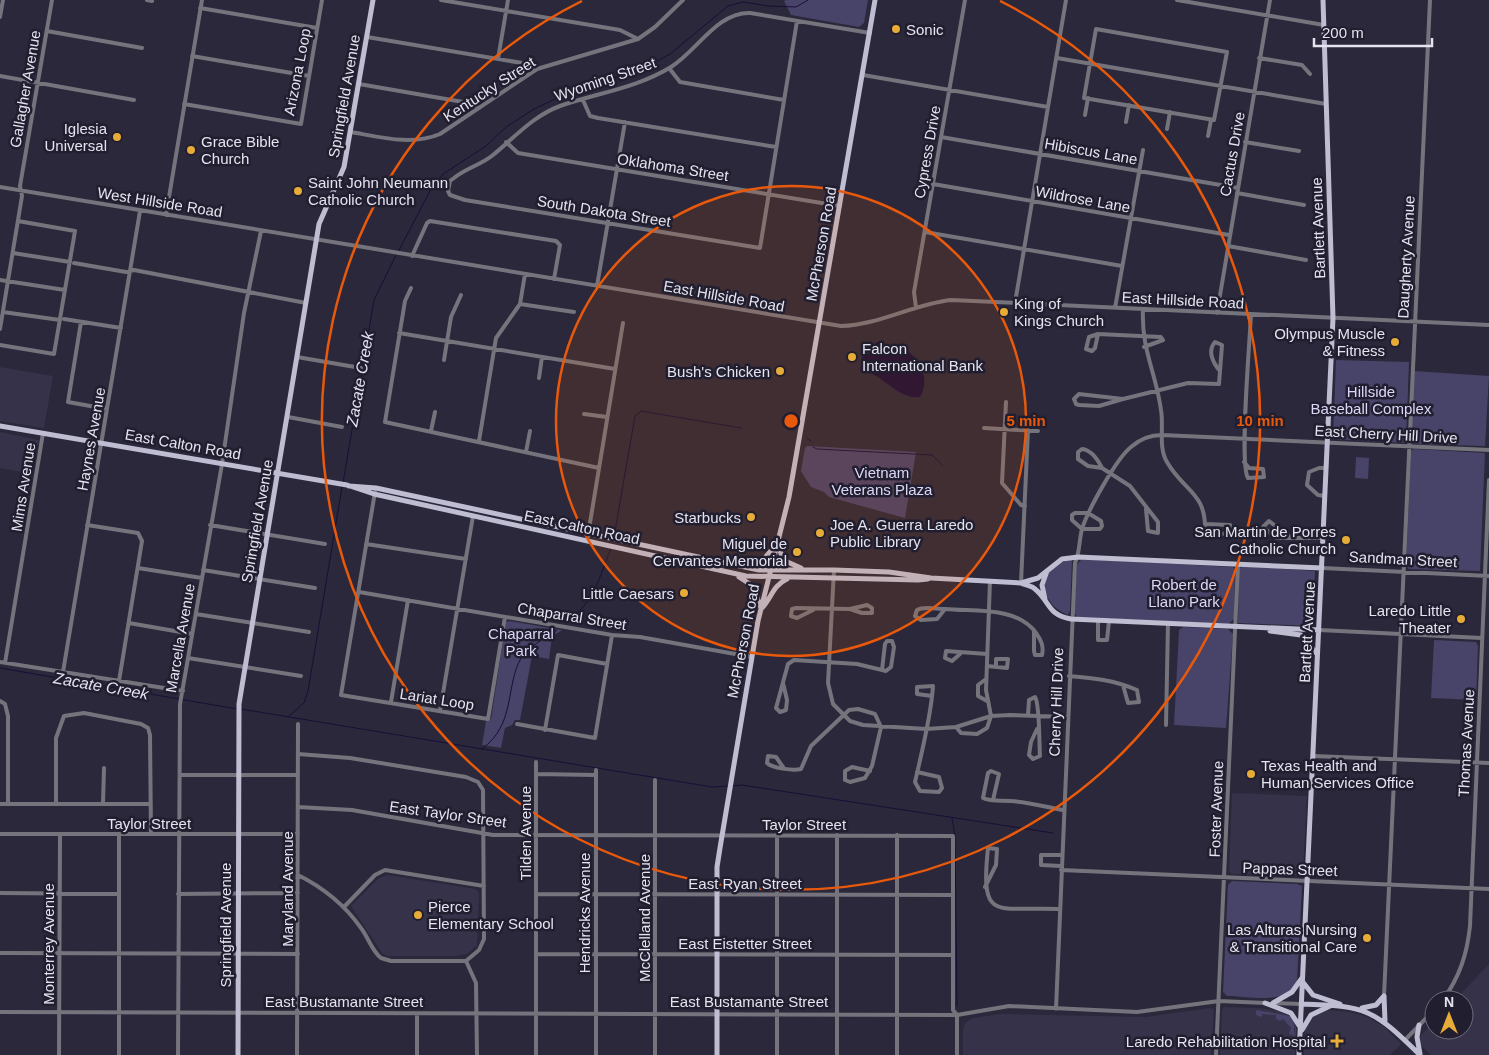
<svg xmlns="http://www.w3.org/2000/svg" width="1489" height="1055" viewBox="0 0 1489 1055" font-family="Helvetica,sans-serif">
<rect width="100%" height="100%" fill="#2a283a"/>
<path fill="#353249" d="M0,367L53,376L44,428L0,421Z
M0,432L39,440L32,474L0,468Z
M1232,793L1307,796L1303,872L1301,876L1232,874L1229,872Z
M388,875L475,889L479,893L477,945L467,954L455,956H387L382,953L351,906L379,878Z
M1489,964V1055H1431L1419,1043L1421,1035L1434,1022V1030H1464V1000H1455Z
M1224,1007L1260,1008L1284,1012L1291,1015L1296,1026L1295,1055H1220L1222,1010Z
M1210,1008L1214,1010L1211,1055H963V1029L965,1023L973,1018L1001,1014L1145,1017Z
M1326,1010L1350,1012L1368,1017L1384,1027L1401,1044L1390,1055H1304L1305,1028L1310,1017Z"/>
<path fill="#484368" d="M786,0H868L864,23L859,27L791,15L784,1Z
M1336,360L1409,362L1406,443L1333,439Z
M1414,371L1489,376L1485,446L1414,444L1411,442Z
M807,446L916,452L905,518L829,497L824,492L811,487L801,471L805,448Z
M1414,449L1485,453L1480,571L1409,569L1406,566L1411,451Z
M1356,457L1369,458L1368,479L1355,478Z
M1082,559L1233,567L1235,570L1234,619L1228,624L1077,617L1074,612L1077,564Z
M1072,560L1070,611L1068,615C1036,603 1037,564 1072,560Z
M1242,566L1315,571L1312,626L1238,623L1239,569Z
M510,621L562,630L552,637L549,659L532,656L520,720H515L512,725L505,728L501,748L482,745L486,721L491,719L506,622Z
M1183,627L1228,629L1233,634L1226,728L1174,725L1179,630Z
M1434,640L1476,642L1478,646L1476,700L1431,698Z
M1232,881L1297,884L1302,886L1297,982C1286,1006 1249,996 1227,996L1223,992L1228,885Z
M1256,1010L1290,1016L1294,1023V1037L1296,1023L1295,1048L1292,1049L1293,1035L1289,1034L1291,1028L1283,1019L1280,1021L1276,1019V1015L1262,1014V1017L1256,1015Z"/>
<path fill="#190e38" d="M880,341V347C886,347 894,346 900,348C920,354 931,380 920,397C896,400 882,371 860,371L862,357L872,352L876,343Z"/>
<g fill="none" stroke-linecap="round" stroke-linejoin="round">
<path stroke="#190e38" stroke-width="1" d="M398,252L431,189L443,174L486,146L506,127L534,109L570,92L648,66L670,54L728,6L743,2L768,6L796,7L808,0
M807,438L811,441
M813,447L817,449L932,455L942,465
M343,483L374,300L396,255
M614,537L635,416L641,411L741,428
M566,623C594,602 599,579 611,548
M0,668L237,709
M241,709L712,787L728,786
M288,717L304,703L308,691L342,487
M482,749C516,724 505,687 521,658C527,647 546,638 557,630
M732,786L742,785L1053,833
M952,818L955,836L957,1006"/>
<path stroke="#75747d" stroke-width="4" d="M147,0L152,1
M441,0L620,30L638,39
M1177,0L1324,25
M200,8L317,28
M0,17L3,0
M797,21L760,248L465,200L450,195L448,191L450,181L454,178C466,168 481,165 493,155C515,137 533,116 560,106C597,93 637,88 671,67C697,51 717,12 750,13L870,33
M1096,29L1227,52L1214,120L1084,98Z
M47,31L142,48
M367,37L528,64L537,69
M192,56L309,76
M1057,58L1326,104
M1259,58L1302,65L1310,74
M498,59L508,0
M669,68L680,82L784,100
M863,75L1048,107
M0,76L134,100
M359,84L469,103L479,108
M583,100L590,116L598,118L776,147
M184,104L301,124L322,0
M1085,115L1088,98
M1126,122L1129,105
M1167,129L1170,112
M351,132C380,137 412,146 440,134L537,69L638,39L655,27L683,0
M1208,136L1211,120
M941,137L1238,188
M506,142L518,153L840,206
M1245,142L1299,151
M933,184L1229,235
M0,187L841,326C879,325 914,304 951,300L1489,325
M1237,193L1304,205
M166,215L202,0
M925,232L1122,266
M1228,246L1306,260
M13,253L70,262
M412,256L427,223L430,221L556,241L560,245L554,279
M74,263L126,272L134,270L306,303
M0,280L65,290
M597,286L625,122
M411,288L405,301L385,422L599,468
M1015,303L1066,0
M520,304L574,312
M916,308L914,292L965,0
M1115,308L1143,150
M1143,309C1141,349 1156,373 1161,410C1164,427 1158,447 1167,462C1184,492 1207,492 1205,533L1229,534L1230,525L1206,524
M3,312L60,320
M1217,313L1270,0
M64,319L121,328
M81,322L68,402L107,409
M0,329L22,196L20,186L52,0
M399,333L615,369
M1098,334L1095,348L1092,351L1086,349L1089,337L1098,334L1161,337L1163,340L1144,347
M0,345L54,354L75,231L18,221
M297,357L361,368
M444,360L451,317L461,295
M539,378L542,357
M1123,399L1099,406L1079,405L1076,404L1074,399L1079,394L1123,399L1188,383L1219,384L1222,345L1215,342C1207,351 1213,363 1220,371
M1006,402L1002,483L1021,505L1025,506
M584,414L607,417
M288,417L342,427
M984,428L1038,431
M431,431L435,412
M479,441L496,338L520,304L525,274
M526,452L530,431
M1244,462L1249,468L1263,469L1264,477L1248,478C1239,465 1250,339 1251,314
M1102,468C1098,460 1092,450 1082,449L1078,452V459L1088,466L1102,468L1130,486L1158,522V533L1148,531L1146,509
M375,492L341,695L488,719L505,617
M1325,496L1318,495L1307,485L1309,472L1319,468H1326
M1075,513H1088L1101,521L1102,526L1100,529H1082L1072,520V515Z
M87,525L138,533L142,541L119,681
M210,525L325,544
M1290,537L1269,521L1263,527L1276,538H1323
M587,541L623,323
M366,544L466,559
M138,568L202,578
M1322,568L1489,576
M203,570L315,588
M834,570L828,683L833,704L850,721L863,725L926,729L956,727L991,716L1010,715L1067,717
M1021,583L1028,430
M359,592L612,635L640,637L752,657
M945,609L937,619L921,620L915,616L917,610C924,606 936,609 945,609C975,612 1017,606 1036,633C1041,640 1044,646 1042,655H1035L1034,651V630
M813,610L797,618L791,616L792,609L796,608L850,609L867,605L872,608V613H862L850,609
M196,614L309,632
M1098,620V640H1107L1109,621
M129,623L192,634
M1319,630L1482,638
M960,654L952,661L945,658L946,651L987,654
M188,658L301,676
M0,662L183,691
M5,663L43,433
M987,666L1007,668L1008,659H996V667
M63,672L140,211
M1069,676C1093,678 1114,680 1137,690L1139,702L1128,703L1123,685
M986,679L978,685V696L987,701
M783,683L787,700L786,710L780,712L776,708L788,664L794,660L857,664L882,670L886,671L891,667L894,647L892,641H887L885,644L882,670
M0,701L5,704L8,716V804
M391,702L408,600
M440,711L473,516
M1028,715L1029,700L1035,697C1040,704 1039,745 1040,756L1033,759L1029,755L1031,742L1037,729
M517,724L595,738L612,635
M1166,725L1168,623
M957,728L961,733L977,734L987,728L991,716L986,690L990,581
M545,730L558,655L607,664
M298,754L350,758L466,777L478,782L483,790L484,939L479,950L466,961L476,983L477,1055
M1313,756L1489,763
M536,762V1055
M783,767L776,757L768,756L767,763C772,768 793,771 801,769L811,746L849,710L858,709L875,714L881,727L872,766L865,778L850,782L845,780V771L852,767L870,771
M917,772L939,777L942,788L939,792L920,791L915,782C922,751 931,717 933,686L917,687V694L932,696
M536,774L596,775
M180,775H298
M993,800L999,774L991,771L988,773L983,798C991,802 1002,800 1011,801C1029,802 1046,807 1063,810
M56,803V738L64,716L84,713L141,724L148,728L150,735L151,834
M103,803L104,768
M0,804H151
M298,807L352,810L493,835L953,836V1010L957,1015V1055
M0,834H298
M1061,866L1041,865V855H1061
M1061,870L1489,889
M298,875C324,888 344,904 361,928C368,937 372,951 381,958L391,961H466
M985,887L996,865L997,849L988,848C980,924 996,906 1059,909
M0,893L119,894
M178,894L298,893
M536,894L953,895
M344,907L375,875L385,870L484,886
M0,953L298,954
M537,954L953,955
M1384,996L1430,0
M1443,1000C1460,976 1467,954 1470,926L1489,480
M1273,1003L1301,1004
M1056,1009L1075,563C1080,552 1079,540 1082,529C1088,510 1116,459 1131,447C1140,439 1151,435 1162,435L1489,450
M0,1012L957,1015L1009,1006L1137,1012L1219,1001L1266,1003
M1405,1040L1434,1010
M59,1055L60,834
M119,1055V834
M178,1055L180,704L222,464L244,313L261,231
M297,1055L298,724
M417,1055V1014
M596,1055V770
M655,1055V780
M777,1055V835
M837,1055V835
M897,1055V835
M1216,1055L1238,564"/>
<path stroke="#bfbdd1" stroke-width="5" d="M0,426L347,485L374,494L746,576L918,580L928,579
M349,486L376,488L759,570H834L889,572L931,578L1021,583L1038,578L1062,559L1078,557L1322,568
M778,544L783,560L801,568
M751,568L759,565L774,547
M739,577L753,586L760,606
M1021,583C1025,585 1032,586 1035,589C1050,601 1047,615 1071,619L1319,630
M1045,599L1042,585L1047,571
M761,609C772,598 772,586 787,579
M1270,631L1301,635L1317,654
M1302,981L1313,995L1340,1004
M1384,996L1385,1021
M1265,1003L1291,1013L1300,1027
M1273,1003L1292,992L1302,978
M1301,1004C1367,1006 1373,1009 1420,1055
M1362,1008L1376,1005L1384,996
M1419,1025L1417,1037L1420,1054
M1302,1030L1311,1015L1330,1006
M238,1055L239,704L319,224L344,167L373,0
M717,1055V867L720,848L758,621L789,497L875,0
M1299,1055L1333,318L1323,0"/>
</g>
<circle cx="791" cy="421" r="235" fill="#e8590c" fill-opacity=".12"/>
<g fill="none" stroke="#e8590c" stroke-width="2.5">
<circle cx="791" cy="421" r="235"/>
<path d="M1000 1A469 469 0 1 1 582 1"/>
</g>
<g fill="#e7ac37" stroke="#211e30" stroke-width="2">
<circle cx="896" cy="29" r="5"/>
<circle cx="117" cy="137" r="5"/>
<circle cx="191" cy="150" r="5"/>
<circle cx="298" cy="191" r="5"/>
<circle cx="1004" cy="312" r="5"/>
<circle cx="1395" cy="342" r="5"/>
<circle cx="852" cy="357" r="5"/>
<circle cx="780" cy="371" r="5"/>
<circle cx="751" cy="517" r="5"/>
<circle cx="820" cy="533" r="5"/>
<circle cx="1346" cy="540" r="5"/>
<circle cx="797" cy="552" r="5"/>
<circle cx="684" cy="593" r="5"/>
<circle cx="1461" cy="619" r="5"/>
<circle cx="1251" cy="774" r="5"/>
<circle cx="418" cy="915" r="5"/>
<circle cx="1367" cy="938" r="5"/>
<path d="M1334.5 1033.5h5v5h5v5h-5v5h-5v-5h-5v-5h5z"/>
</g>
<g text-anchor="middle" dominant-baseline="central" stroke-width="5" stroke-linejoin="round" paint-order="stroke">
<g font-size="15" fill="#e4e3ef" stroke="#211e30" text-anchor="end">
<text x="906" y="29" text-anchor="start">Sonic</text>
<text x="107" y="128">Iglesia<tspan x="107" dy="17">Universal</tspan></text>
<text x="201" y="141" text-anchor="start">Grace Bible<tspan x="201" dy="17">Church</tspan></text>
<text x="308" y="182" text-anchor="start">Saint John Neumann<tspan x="308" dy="17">Catholic Church</tspan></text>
<text x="1014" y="303" text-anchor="start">King of<tspan x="1014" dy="17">Kings Church</tspan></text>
<text x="1385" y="333">Olympus Muscle<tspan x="1385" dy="17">&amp; Fitness</tspan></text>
<text x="862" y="348" text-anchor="start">Falcon<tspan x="862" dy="17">International Bank</tspan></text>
<text x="770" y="371">Bush's Chicken</text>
<text x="741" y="517">Starbucks</text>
<text x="830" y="524" text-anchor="start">Joe A. Guerra Laredo<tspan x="830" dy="17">Public Library</tspan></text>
<text x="1336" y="531">San Martin de Porres<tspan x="1336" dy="17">Catholic Church</tspan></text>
<text x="787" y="543">Miguel de<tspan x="787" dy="17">Cervantes Memorial</tspan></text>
<text x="674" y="593">Little Caesars</text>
<text x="1451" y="610">Laredo Little<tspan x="1451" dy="17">Theater</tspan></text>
<text x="1261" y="765" text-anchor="start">Texas Health and<tspan x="1261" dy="17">Human Services Office</tspan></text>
<text x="428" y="906" text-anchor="start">Pierce<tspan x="428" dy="17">Elementary School</tspan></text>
<text x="1357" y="929">Las Alturas Nursing<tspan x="1357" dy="17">&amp; Transitional Care</tspan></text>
<text x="1326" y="1041">Laredo Rehabilitation Hospital</text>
</g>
<g font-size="15" fill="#e4e3ef" stroke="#211e30">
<text transform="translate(297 72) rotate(-79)">Arizona Loop</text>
<text transform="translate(605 79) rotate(-19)">Wyoming Street</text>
<text transform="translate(25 89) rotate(-80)">Gallagher Avenue</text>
<text transform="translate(489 89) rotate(-33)">Kentucky Street</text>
<text transform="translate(344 96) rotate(-80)">Springfield Avenue</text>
<text transform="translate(1091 151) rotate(10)">Hibiscus Lane</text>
<text transform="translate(927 152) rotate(-80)">Cypress Drive</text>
<text transform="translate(1232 154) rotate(-80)">Cactus Drive</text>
<text transform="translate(673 167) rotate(9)">Oklahoma Street</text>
<text transform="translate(1083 199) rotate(10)">Wildrose Lane</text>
<text transform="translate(160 202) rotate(9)">West Hillside Road</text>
<text transform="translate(604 211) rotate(9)">South Dakota Street</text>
<text transform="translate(1318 228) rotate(-92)">Bartlett Avenue</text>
<text transform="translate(821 244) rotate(-80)">McPherson Road</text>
<text transform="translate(1406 257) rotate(-87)">Daugherty Avenue</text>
<text transform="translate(724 296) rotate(10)">East Hillside Road</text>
<text transform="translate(1183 300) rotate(3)">East Hillside Road</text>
<text transform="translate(1386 434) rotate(3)">East Cherry Hill Drive</text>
<text transform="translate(91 439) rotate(-80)">Haynes Avenue</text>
<text transform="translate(183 444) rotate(10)">East Calton Road</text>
<text transform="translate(23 487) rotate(-81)">Mims Avenue</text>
<text transform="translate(257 521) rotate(-80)">Springfield Avenue</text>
<text transform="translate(582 527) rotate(12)">East Calton Road</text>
<text transform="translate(1403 559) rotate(3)">Sandman Street</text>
<text transform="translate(572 616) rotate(9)">Chaparral Street</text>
<text transform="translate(1307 632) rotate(-87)">Bartlett Avenue</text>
<text transform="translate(180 638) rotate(-80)">Marcella Avenue</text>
<text transform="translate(743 641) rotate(-79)">McPherson Road</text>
<text transform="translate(437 699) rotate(9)">Lariat Loop</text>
<text transform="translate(1056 702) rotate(-88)">Cherry Hill Drive</text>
<text transform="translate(1466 743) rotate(-87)">Thomas Avenue</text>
<text transform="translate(1216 809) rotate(-88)">Foster Avenue</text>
<text transform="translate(448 814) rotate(8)">East Taylor Street</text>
<text x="149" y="823">Taylor Street</text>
<text x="804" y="824">Taylor Street</text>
<text transform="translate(525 833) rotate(-90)">Tilden Avenue</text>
<text transform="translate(1290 869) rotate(2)">Pappas Street</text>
<text x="745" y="883">East Ryan Street</text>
<text transform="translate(287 889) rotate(-90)">Maryland Avenue</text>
<text transform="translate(584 913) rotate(-90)">Hendricks Avenue</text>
<text transform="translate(644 918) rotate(-90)">McClelland Avenue</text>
<text transform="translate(225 925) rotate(-90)">Springfield Avenue</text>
<text x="745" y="943">East Eistetter Street</text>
<text transform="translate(48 944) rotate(-90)">Monterrey Avenue</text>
<text x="344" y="1001">East Bustamante Street</text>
<text x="749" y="1001">East Bustamante Street</text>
</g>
<g font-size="15" fill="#dbd8f7" stroke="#211e30">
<text x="1371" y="391">Hillside<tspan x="1371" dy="17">Baseball Complex</tspan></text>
<text x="882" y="472">Vietnam<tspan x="882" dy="17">Veterans Plaza</tspan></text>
<text x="1184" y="584">Robert de<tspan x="1184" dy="17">Llano Park</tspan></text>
<text x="521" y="633">Chaparral<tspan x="521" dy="17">Park</tspan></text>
</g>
<g font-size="16" font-style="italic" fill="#e3e1f1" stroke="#211e30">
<text transform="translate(360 379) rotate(-80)">Zacate Creek</text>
<text transform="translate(101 686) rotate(10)">Zacate Creek</text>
</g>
</g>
<circle cx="791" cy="421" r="8" fill="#e8590c" stroke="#211e30" stroke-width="2.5"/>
<g font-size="15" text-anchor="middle" font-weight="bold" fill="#e8590c" stroke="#211e30" stroke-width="5" stroke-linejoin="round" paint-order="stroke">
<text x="1026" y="426">5 min</text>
<text x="1260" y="426">10 min</text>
</g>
<g transform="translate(1449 1015)"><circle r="24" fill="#211e30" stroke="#6f6d7c"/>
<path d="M0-4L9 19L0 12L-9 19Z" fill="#e7ac37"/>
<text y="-8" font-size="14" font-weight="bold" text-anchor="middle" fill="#e4e3ef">N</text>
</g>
<path d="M1314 38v8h118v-8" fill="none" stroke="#e4e3ef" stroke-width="2.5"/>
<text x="1322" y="38" font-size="15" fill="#e4e3ef" stroke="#211e30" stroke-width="4" paint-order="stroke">200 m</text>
</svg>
